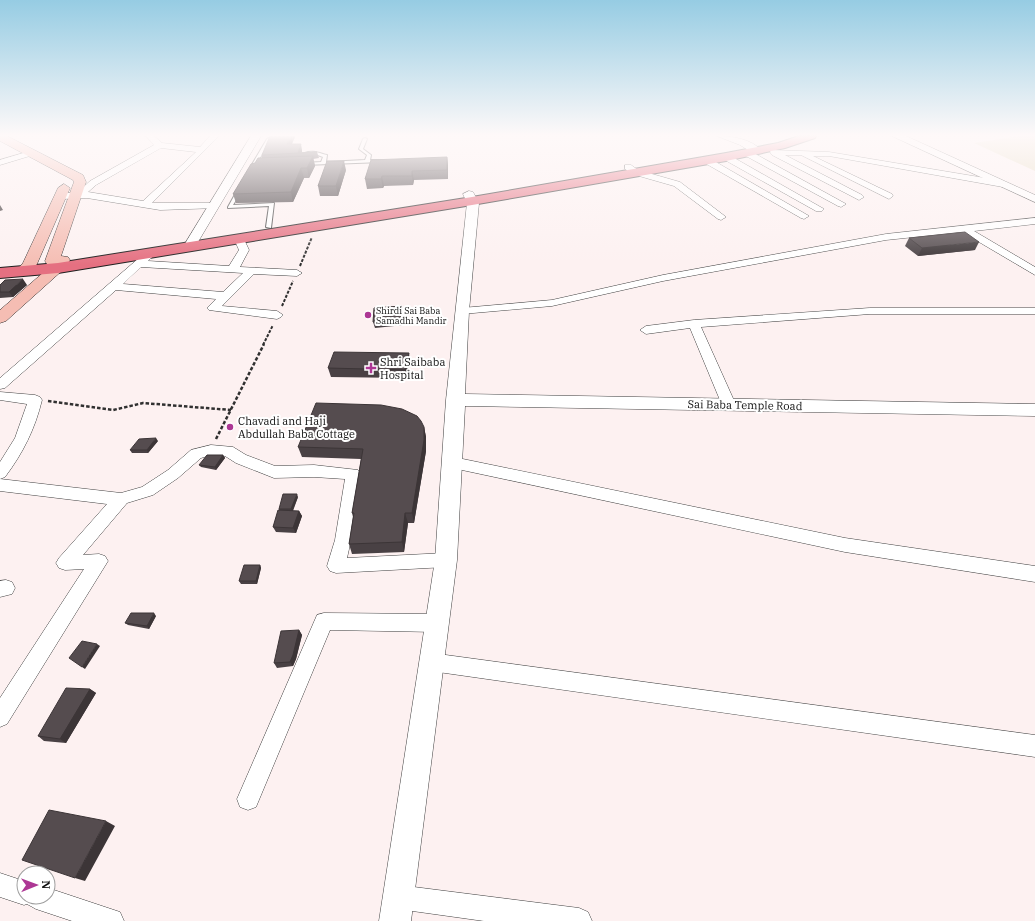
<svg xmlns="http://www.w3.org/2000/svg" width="1035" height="921" viewBox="0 0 1035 921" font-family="'IBM Plex Serif',serif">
<rect width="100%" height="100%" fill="#fdf1f1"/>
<path fill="#e4dabe" d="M1019,136H1035V171L974,143Z"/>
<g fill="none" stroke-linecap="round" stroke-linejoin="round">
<defs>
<path id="service" d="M269,138L271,139L251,173L247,174V173L267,139Z
M365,138L367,139L363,149L371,155L370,160H382V162L304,165L302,164L304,163L321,162L323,157L315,154H305V153C312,150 319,153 327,155L326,162L365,160L367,155L359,149L363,139Z
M238,189L242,190L233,205L274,203L271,228L266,227L269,206L228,208V207Z"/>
<path id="minor" d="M146,136H154L162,143L200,147L210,136H219L152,203H214L217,204V208L160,210L87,198L61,199L57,196L61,193H77L90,181L154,145ZM161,148L196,152L143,201L88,192L96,185Z
M771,150L829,152L1003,181L1007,184L1003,187L829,156H813L892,194L893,196L889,199L801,155H785L862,195L864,197L859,200L772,155L770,152Z
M30,151H33V155L0,165V160Z
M744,151H750L846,204L841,207L838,206L744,155Z
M723,155H729L824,209L822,211H816L723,159Z
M703,158H709L809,216L804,219L801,218L703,162Z
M625,165H631L638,170L680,182L726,217L721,220L718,219L674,186L632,174L625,169Z
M1035,218V224L974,231L1035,267V275L962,232L886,240L663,281L552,306L462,314L456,311L462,308L552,300L663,275L886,234Z
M239,236L243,237L249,250L240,267L297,270L302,273L297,276L254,274L222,306L277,311L283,315L281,317L277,319L209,310L207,308L216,299L116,290L5,388L0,389V378L147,251H155L156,253L148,261L229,266L239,250L234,239ZM141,267L243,273L223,292L123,284Z
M870,308H1035V314H870L701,327L736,405L734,408H724L722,405L690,328L646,334L640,330L646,326L694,320Z
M0,392L35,395L40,397L42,400C35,429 23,453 5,477L0,479V462L15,438L27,404L0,400Z
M211,445L233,447L246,455L275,466L314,465L358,470L361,474L351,540L347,558L446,553L452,555L455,560L452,565L446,567L336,573L330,571L327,566L335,540L345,479L314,477L274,478L236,463L225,456L211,455L201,458L178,478L153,495L127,503L83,555L99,554L105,556L108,561L7,724L0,727V698L84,569L65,570L59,568L56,563L59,558L107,504L0,491V479L121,493L142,487L168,470L191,450Z
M453,457L845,538L1035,566V582L845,552L448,467L445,463L448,459Z
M6,580L12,582L15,588L12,594L0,597V581Z
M324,613L437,614L444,617L446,623L444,629L437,632L330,630L256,807L248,810L240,807L237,799L317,615Z
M431,653L1035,735V757L431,671L424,669L421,662L424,655Z
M0,873L24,881V897H48V888L120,912L124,921H72L36,909L27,904L24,905L0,897Z
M398,885L579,908L588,912L592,921H484L398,909L389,906L386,897L389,888Z"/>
<path id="tertiary" d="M251,136H261L195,247L194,250H184L183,247Z
M717,136C732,136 752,139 762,151L761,153H753L740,145Z
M892,136H906L1035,195V202Z
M469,191L473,192L479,203L469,311L465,394L1035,404V416L465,406L457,560L411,921H379L435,560L446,400L467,203L463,194Z"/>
<path id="secondary" d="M0,136H7L83,175L86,182L61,256L68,257L70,260L65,268L6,321L0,323V310L52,265L47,264L45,261L74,182L73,180L0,141Z
M64,184L70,188L37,264L28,275H18L15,272L23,263L58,188Z"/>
<path id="trunk" d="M799,136H816L815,138L785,148L726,161L472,205L58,273L0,278V268L58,263L472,197L726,153L778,143Z"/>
</defs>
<use href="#service" stroke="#414141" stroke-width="2"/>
<use href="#minor" stroke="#414141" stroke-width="1"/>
<use href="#tertiary" stroke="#414141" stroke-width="1"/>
<use href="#secondary" stroke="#303030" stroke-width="1"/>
<use href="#trunk" stroke="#1f1f1f" stroke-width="2"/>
<path stroke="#303030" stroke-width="2" stroke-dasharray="3 1.5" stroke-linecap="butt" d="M300,266L312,237
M282,306L293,281
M263,345L273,325"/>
<path stroke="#303030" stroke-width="2.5" stroke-dasharray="3.5 2" stroke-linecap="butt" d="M48,401L113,410L143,403L231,410
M216,439L264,344"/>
<use href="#service" fill="#fff" fill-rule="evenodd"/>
<use href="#minor" fill="#fff" fill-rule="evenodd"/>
<use href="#tertiary" fill="#fff" fill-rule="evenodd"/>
<use href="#secondary" fill="#f5bdb3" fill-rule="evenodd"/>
<use href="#trunk" fill="#e57081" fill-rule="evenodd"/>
</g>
<path fill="#494144" d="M295,137L291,144L302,150V153L317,152L319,158L313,159L315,166L309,178H304L293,202L236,203L233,194L255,163L262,158V155Z
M447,157L448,166V179L414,180L413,185L384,186L383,188L367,189L365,179Z
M346,170L338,196H320L318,186Z
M909,238L975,250L918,256L905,246Z
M0,285H27L13,297L0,298Z
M402,311L404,325L375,328L373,322Z
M410,362L406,378L331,377L328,368Z
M424,427L426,437V451L414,523H408L404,552L352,554L349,544L353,517L352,513L361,459L302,457L298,447Z
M158,441L148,453H132L130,450Z
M223,455L225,458L216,470L201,467L199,465Z
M298,497L293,511H299L302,516L296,533L276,532L273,527L279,510V509Z
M260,565L261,568L257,584H241L239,581Z
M156,616L149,629L128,625L125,623Z
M299,630L302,635L296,659L293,666L277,668L274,663Z
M90,689L96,693L66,743L44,741L38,736Z"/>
<path fill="#3c3537" d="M291,136H294L295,137L289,151L287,144Z
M301,144L302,150V153H298Z
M313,156L315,166L309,178L307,168Z
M447,157L448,166V179L447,170Z
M344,161L346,170L338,196L336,186Z
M301,168L304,178L293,202L291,192Z
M412,171L414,180L413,185L412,176Z
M382,176L384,186L383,188L381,179Z
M0,205L3,210L0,211Z
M979,242L975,250L918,256L922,248Z
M23,279L27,285L13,297L9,292Z
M409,353L410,362L406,378L405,370Z
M424,427L426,437V451L414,523L412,513Z
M156,438L158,441L148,453L147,450Z
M223,455L225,458L216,470L215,467Z
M297,494L298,497L292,512L291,509Z
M299,511L302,516L296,533L293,528Z
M405,513L408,523L404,552L402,542Z
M260,565L261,568L257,584L256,581Z
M154,613L156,616L149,629L147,626Z
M299,630L302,635L296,659L293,666L290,662Z
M97,644L100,646L85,669L82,667Z
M90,689L96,693L66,743L60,739Z
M106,821L115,826L85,881L75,878Z"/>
<path fill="#554c4f" stroke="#3c3537" d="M270,136H291L287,144H301L298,153L317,152L262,155Z
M313,156L307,168H301L291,192L233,194L251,164L255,163L258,158Z
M447,157V170L412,171V176H382L381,179H365L371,160Z
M327,161H344L336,186H318Z
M965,232L979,242L922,248L909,238Z
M23,279L9,292H0V285L5,280Z
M402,306L403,320L373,322L374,308Z
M334,352L409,353L405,370L328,368Z
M316,403L381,405L402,409L417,416L421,421L424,427V440L412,513H405L402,542L349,544L354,513H352L363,449L298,447Z
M156,438L147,450H130L139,439Z
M207,455H223L215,467L199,465Z
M283,494H297L291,509H279Z
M278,510L299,511L293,528L273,527Z
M244,565H260L256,581H239Z
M131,613H154L147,626L125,623Z
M299,630L293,655L290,662L274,663L281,631Z
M82,641L97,644L82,667L69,658Z
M66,688L90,689L60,739L38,736Z
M49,810L106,821L75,878L22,860Z"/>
<linearGradient id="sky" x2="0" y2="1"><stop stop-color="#96cce3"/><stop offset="0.51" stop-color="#fef9f9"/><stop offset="1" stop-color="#fef9f9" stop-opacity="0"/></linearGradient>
<rect width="1035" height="265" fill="url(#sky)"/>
<g fill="#ad3794" stroke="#fff" stroke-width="1.5">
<circle cx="368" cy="315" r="4"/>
<path d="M369 362h4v4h4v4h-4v4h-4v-4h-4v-4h4z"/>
<circle cx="230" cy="427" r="4"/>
</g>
<g text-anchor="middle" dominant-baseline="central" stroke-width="4" stroke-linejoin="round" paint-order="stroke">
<g font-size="9" fill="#0e0e0e" stroke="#fff" text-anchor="start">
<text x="376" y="310">Shirdi Sai Baba<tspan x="376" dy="10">Samadhi Mandir</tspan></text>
</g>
<g font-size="11" fill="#0e0e0e" stroke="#fff" text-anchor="start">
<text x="380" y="362">Shri Saibaba<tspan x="380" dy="13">Hospital</tspan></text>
<text x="238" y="421">Chavadi and Haji<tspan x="238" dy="13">Abdullah Baba Cottage</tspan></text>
</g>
<g font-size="11" fill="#0e0e0e" stroke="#fff">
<text transform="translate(745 405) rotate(1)">Sai Baba Temple Road</text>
</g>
</g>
<g transform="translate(36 885) rotate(89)"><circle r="19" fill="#ffffff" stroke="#9f9f9f"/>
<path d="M0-3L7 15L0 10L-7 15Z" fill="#ad3794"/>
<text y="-6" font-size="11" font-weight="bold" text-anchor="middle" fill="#0e0e0e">N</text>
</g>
</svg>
